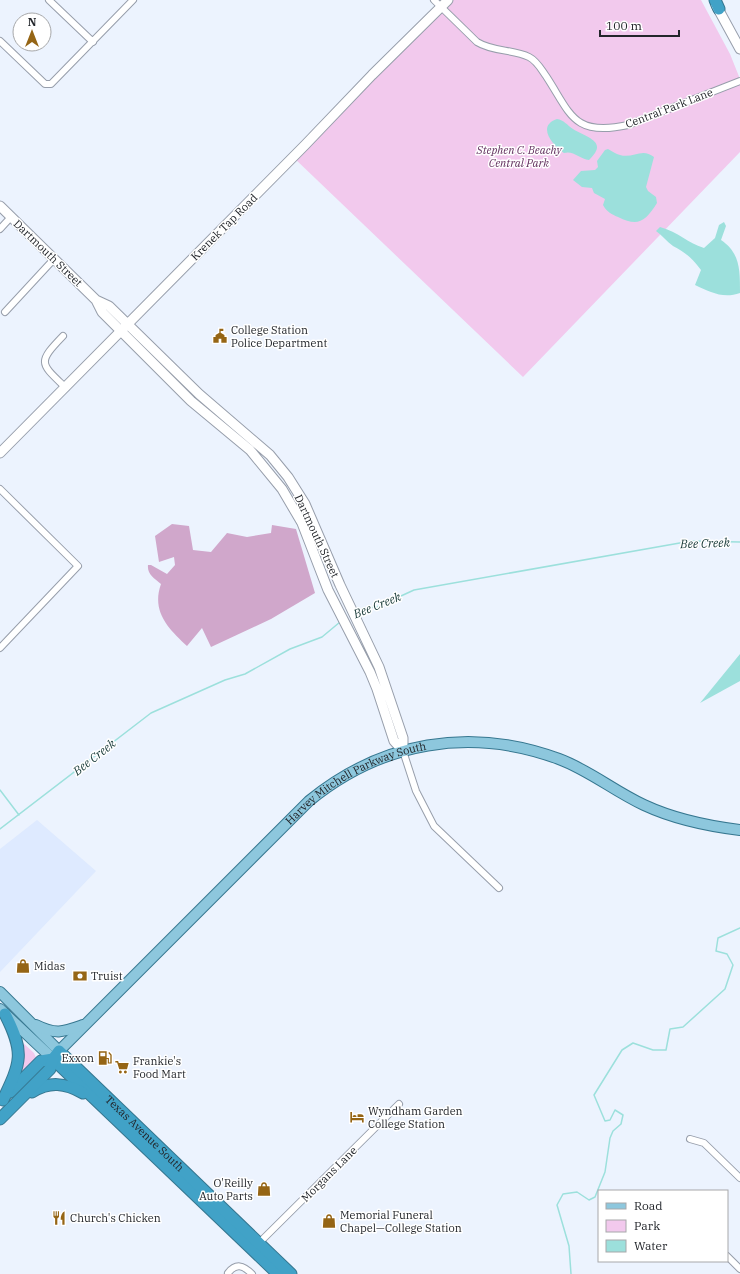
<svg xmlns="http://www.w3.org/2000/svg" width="740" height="1274" viewBox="0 0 740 1274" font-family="'IBM Plex Serif',serif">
<rect width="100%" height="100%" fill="#ecf3fe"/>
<path fill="#deeaff" d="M37,820L96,871L0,972V849Z"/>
<path fill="#f2c9ed" d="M452,0H701L730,54L740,79V152L523,377L293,157Z
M21,1041L34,1053L37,1060L17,1080Z"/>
<path fill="#d0a7cb" d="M172,524L189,526L193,550L211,552L227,533L247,537L271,533L272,525L296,529L315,593L271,619L211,647L202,628L187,646C169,629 151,612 161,584C154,578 147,574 148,565H151L167,574L175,565L174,557L159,562L155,536Z"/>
<path fill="#9ce0dc" d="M557,119C564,120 567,125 573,129C587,138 609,141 589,160C580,159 573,150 564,153C553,146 536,126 557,119Z
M608,149C612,151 616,154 620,155C633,159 642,147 654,157L646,187L648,191L656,197L657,203C645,222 638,227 618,217C611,214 607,212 603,205L605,199L594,193L592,188L582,187L573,180L581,171L595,170L598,167L597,161L605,150Z
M724,222L726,226L721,240C740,253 740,269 740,293C723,299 710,292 695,285L701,270C691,257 686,253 673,246C667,242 662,235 656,231L660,227C679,232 687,243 704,248L715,238L719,225Z
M740,654V681L700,703Z"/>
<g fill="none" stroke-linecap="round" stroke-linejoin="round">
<path stroke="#9ce0dc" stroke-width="1.5" d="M357,612L363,608L377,607L414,590L691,541L740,542
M0,790L19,815
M0,829L151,713L225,680L245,674L290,649L322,637L340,622
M571,1274L569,1246L557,1205L563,1194L577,1192L589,1200L595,1197L605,1172L610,1138L613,1131L621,1124L623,1115L615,1110L610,1120L605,1121L594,1095L622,1050L633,1043L653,1050H666L670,1029L683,1027L725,989L733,965L727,954L716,951L718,938L740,928"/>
<defs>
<path id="street" d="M49,0L93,42
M434,0L477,42C493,52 513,49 529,57C537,61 541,69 546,76C571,114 573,137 628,125L740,81
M0,41L45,84H51L133,0
M0,229L11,217
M5,312L54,259
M63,336C37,363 40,363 66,388
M0,489L78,566L0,648
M403,751L416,791L434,826L499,888
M690,1139L704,1143L740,1178
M259,1243L399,1104
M727,1256L740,1269
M228,1273C236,1263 243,1265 252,1274"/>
<path id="secondary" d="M716,5L740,49
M0,206L96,300L109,306L199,394L270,455L288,477L305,504L340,585L379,667L403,738V751
M96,300L102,312L191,401L250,450L282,489L302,523L328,590L370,672L377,689L394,741L403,751
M0,453L305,145L372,75L448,0"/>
<g id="primary">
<path id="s1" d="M0,992L59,1051L309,801C381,742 470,726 559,759C589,770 614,791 644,805C674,819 707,826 740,830"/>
<path d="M0,1009L53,1059"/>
<path d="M36,1025C56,1035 63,1032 83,1025"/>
</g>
<g id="highway">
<path d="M715,0L719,9"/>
<path d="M53,1059L278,1274"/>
<path d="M10,1092L41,1061L53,1059"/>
<path d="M32,1092C50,1081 65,1083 83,1093"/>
<path d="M3,1100C21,1062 25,1053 5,1014"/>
<path id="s2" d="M0,1119L50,1069L53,1059L59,1051L291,1274"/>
</g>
</defs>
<use href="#street" stroke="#979eab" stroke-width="8"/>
<use href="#secondary" stroke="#979eab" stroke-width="11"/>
<use href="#primary" stroke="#367790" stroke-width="12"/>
<use href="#highway" stroke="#367790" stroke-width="13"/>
<use href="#street" stroke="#fff" stroke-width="6"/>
<use href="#secondary" stroke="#fff" stroke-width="9"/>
<use href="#primary" stroke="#8dc7dd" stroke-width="10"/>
<use href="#highway" stroke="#41a2c7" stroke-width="11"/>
</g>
<defs>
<symbol id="civic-bare" viewBox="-9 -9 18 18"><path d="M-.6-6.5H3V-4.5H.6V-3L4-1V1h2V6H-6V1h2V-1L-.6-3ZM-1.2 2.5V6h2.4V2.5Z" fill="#956515" stroke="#fff" stroke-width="2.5" paint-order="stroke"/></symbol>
<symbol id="shop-bare" viewBox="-9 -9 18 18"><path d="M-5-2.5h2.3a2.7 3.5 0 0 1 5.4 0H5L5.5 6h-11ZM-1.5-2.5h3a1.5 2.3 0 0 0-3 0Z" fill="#956515" stroke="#fff" stroke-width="2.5" paint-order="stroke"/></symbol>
<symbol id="bank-bare" viewBox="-9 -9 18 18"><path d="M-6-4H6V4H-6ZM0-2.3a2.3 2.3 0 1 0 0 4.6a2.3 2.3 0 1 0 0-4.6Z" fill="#956515" stroke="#fff" stroke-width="2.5" paint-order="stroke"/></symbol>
<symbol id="fuel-bare" viewBox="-9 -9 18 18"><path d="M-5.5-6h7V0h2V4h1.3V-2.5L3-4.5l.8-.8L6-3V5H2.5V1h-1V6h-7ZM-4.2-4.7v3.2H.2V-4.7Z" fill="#956515" stroke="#fff" stroke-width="2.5" paint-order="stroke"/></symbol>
<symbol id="supermarket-bare" viewBox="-9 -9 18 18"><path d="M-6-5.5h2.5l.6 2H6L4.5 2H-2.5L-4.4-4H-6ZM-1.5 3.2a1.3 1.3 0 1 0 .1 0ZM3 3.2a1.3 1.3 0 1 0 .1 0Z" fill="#956515" stroke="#fff" stroke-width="2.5" paint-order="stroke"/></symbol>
<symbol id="hotel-bare" viewBox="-9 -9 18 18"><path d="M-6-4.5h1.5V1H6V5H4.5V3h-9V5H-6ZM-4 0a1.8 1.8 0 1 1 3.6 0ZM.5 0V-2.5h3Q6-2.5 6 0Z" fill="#956515" stroke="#fff" stroke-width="2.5" paint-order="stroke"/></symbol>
<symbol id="restaurant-bare" viewBox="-9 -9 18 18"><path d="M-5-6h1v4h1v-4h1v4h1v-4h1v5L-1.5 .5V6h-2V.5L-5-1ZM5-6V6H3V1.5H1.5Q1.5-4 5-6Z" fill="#956515" stroke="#fff" stroke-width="2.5" paint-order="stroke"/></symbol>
</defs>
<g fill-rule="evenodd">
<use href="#civic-bare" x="210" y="326" width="20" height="20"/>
<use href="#shop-bare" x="13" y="956" width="20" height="20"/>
<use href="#bank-bare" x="70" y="966" width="20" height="20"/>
<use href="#fuel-bare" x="95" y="1048" width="20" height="20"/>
<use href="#supermarket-bare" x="112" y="1057" width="20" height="20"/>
<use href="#hotel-bare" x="347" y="1107" width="20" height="20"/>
<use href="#shop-bare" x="254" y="1179" width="20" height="20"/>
<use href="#restaurant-bare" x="49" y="1208" width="20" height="20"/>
<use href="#shop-bare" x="319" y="1211" width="20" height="20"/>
</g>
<g text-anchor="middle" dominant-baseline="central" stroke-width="3" stroke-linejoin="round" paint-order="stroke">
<g font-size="11" fill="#23262b" stroke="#fff">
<text transform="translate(669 108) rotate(-21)">Central Park Lane</text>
<text transform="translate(224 227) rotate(-45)">Krenek Tap Road</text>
<text transform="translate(48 253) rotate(44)">Dartmouth Street</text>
<text transform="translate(317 536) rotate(65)">Dartmouth Street</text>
<text stroke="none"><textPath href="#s1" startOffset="487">Harvey Mitchell Parkway South</textPath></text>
<text stroke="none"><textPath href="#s2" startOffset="210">Texas Avenue South</textPath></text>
<text transform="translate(329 1174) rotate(-45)">Morgans Lane</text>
</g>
<g font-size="11" font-style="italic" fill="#612f5d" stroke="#fff">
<text x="519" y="150">Stephen C. Beachy<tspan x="519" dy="13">Central Park</tspan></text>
</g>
<g font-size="11" fill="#23262b" stroke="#fff" text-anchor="start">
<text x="231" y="330">College Station<tspan x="231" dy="13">Police Department</tspan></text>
<text x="34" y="966">Midas</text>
<text x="91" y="976">Truist</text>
<text x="94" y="1058" text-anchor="end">Exxon</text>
<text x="133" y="1061">Frankie's<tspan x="133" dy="13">Food Mart</tspan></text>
<text x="368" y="1111">Wyndham Garden<tspan x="368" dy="13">College Station</tspan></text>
<text x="253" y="1183" text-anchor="end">O'Reilly<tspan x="253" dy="13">Auto Parts</tspan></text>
<text x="340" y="1215">Memorial Funeral<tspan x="340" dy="13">Chapel—College Station</tspan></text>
<text x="70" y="1218">Church's Chicken</text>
</g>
<g font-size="12" font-style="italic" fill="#163836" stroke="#fff">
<text transform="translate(705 543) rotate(-2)">Bee Creek</text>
<text transform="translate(377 605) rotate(-22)">Bee Creek</text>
<text transform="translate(94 757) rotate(-38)">Bee Creek</text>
</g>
</g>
<rect x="598" y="1190" width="130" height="72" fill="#ffffff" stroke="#a7a8aa"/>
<rect x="606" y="1203" width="20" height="6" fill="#8dc7dd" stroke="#a7a8aa"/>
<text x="634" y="1210" font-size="12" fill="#23262b">Road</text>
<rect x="606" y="1220" width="20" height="12" fill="#f2c9ed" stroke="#a7a8aa"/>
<text x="634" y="1230" font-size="12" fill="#23262b">Park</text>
<rect x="606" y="1240" width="20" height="12" fill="#9ce0dc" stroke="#a7a8aa"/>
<text x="634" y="1250" font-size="12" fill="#23262b">Water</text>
<g transform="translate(32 32)"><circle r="19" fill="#ffffff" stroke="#a7a8aa"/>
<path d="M0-3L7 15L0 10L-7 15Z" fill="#956515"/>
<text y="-6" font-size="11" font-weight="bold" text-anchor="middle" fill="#23262b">N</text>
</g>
<path d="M600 30v6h79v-6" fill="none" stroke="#23262b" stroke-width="2"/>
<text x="606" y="30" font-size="12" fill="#23262b" stroke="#ffffff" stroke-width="3" paint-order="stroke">100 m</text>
</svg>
